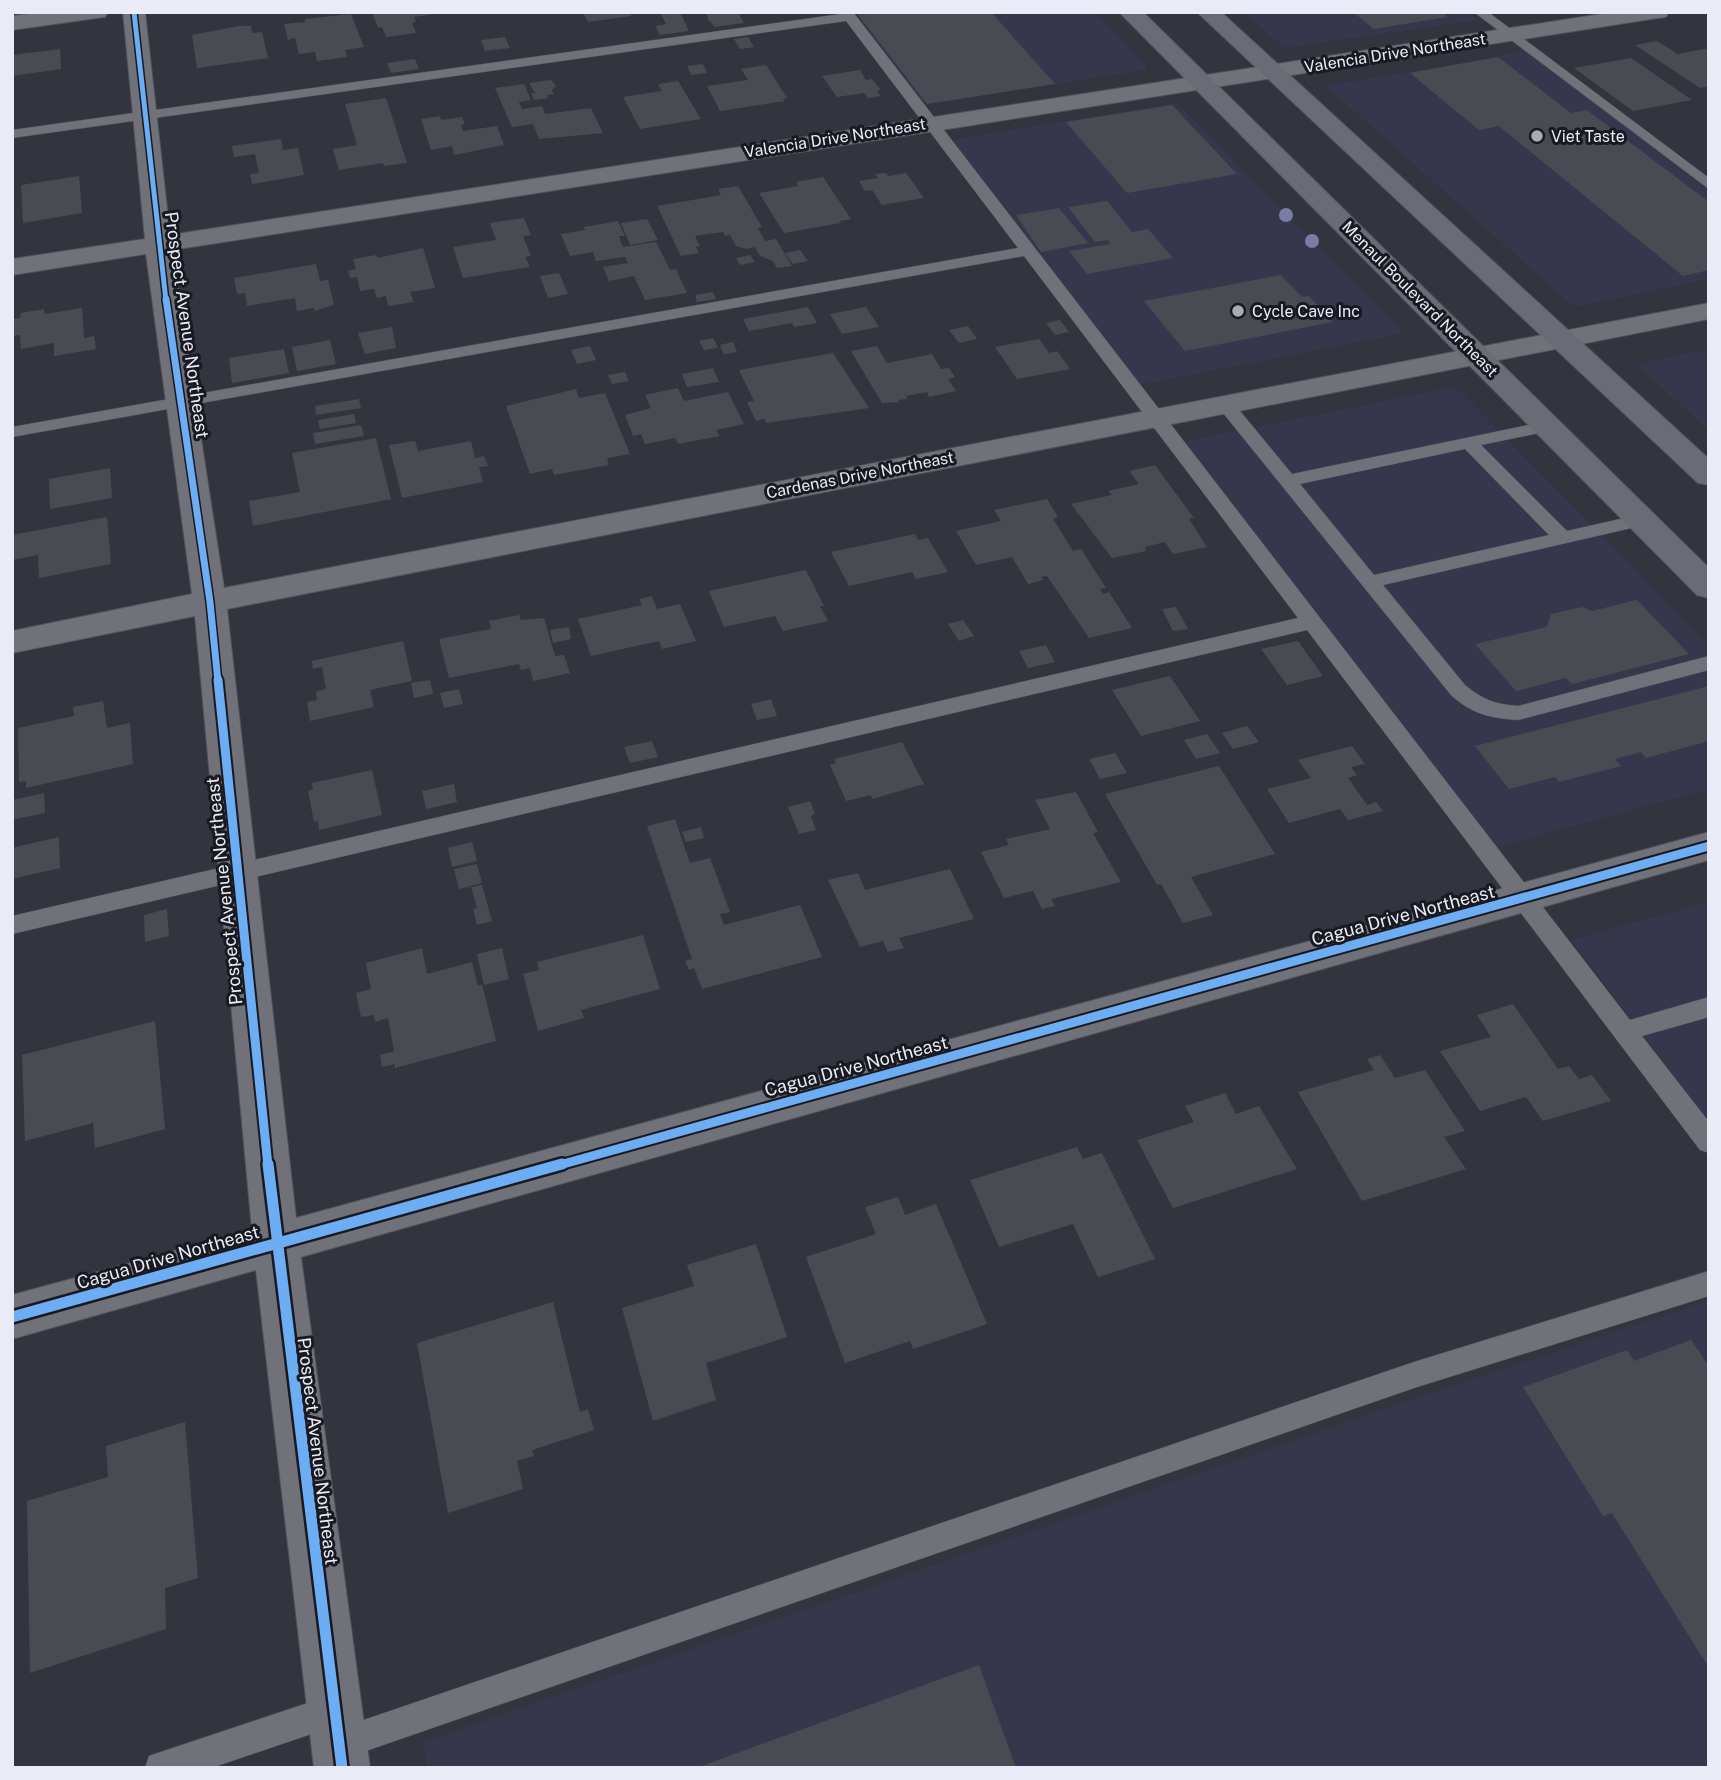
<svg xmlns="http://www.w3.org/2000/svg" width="1721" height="1780" viewBox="0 0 1721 1780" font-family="'Public Sans',sans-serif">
<rect width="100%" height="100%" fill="#33343d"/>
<path fill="#36374c" d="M852,12H1094L1147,66L1145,70L923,105Z
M1244,12H1469L1479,20L1284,48Z
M1524,49L1709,191V279L1580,306L1572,305L1326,86L1498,57Z
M1177,103L1404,333L1139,385L949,140Z
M1709,349V431L1640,368L1641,363Z
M1449,388L1459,390L1709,645V789L1493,848L1182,442Z
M1709,902V1122L1571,940Z
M1709,1301V1768H427L423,1742L1382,1410Z"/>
<path fill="#4a4b52" d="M372,12H434V14L414,17L416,22L412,23L416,33L386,37L382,27L378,28Z
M583,12H629L632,16L588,22Z
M660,12H680L689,31L660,35L655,26L666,24Z
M711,12H738L744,23L715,27L708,20L707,14Z
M856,12H991L1055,84L927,104Z
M1353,12H1441L1448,17L1374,29Z
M351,14L364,47L345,50L347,57L317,61L315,52L299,54L295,38L288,40L284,24L305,22V19Z
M239,26H251L252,33L262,32L268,58L197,68L192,35Z
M505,37L510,48L485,51L481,40Z
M748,37L754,47L740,49L734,39Z
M1657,41L1678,54L1709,48V86L1700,88L1635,45Z
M60,49L61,69L12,76V55Z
M1498,57L1571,113L1587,110L1709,202V270L1683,276L1499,126L1479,130L1410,73Z
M1631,58L1692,100L1633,111L1574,68Z
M415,59L419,69L391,73L387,63Z
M703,64L707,73L691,75L687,66Z
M766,65L787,98L783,99L785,101L720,111L707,86L748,80L741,69Z
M860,70L866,80L872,79L881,90L877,91L881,96L868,98L864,93L837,97L822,76Z
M551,80L556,86L552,90L554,94L547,95L548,98L534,100L531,93H535L529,83Z
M678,81L701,119L640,129L623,97L662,91L658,84Z
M524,84L531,100L519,102L522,109L542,106L545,114L591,108L603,133L539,139L533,124L512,127L495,88Z
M386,98L407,163L384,166L383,163L339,170L333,149L357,145L345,104Z
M1172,105L1237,174L1127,193L1066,122Z
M440,116L441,120L462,117L465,124L461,125L463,131L497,126L504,145L454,155L452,146L431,150L421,119Z
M281,139L283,150L298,148L304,175L252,184L250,174L259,173L255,154L234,157L232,146Z
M886,173L888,176L906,173L924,198L882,205L872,190L865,191L859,181L878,178L875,174Z
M79,176L82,213L23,223L21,185Z
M823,177L851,219L840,221L841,223L784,233L759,193L798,186L796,182Z
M738,186L762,227L758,228L765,241L776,239L792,266L777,268L773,261L760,256L755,247L746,249L736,246L730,235L725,236L723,232L695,236L700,246L696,247L699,253L681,256L657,206L721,195L718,189Z
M1107,201L1132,232L1148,229L1173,258L1087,274L1069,251L1111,244L1108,240L1095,242L1068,207Z
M1059,208L1088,243L1041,252L1016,215Z
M524,218L531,235L523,236L531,256L525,257L530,267L463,278L453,247L496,240L490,223Z
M647,219L658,240L630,245L621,223Z
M618,221L625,236H619L623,247L656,242L670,270L676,269L687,293L645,300L634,276L609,281L603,267L628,263L625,257L596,261L593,252L570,256L561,234L585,230L584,227Z
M423,248L435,288L410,292L414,302L388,306L386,296L377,298L374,289L360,291L357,277L350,278L348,271L356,269L353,259L377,255L378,258Z
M800,250L808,261L793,264L785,253Z
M750,255L755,262L740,265L736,258Z
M316,264L320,281L328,280L334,305L314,311V308L297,311L295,298L247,306L245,293L237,294L234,278Z
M559,273L568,294L548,298L540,276Z
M1281,275L1302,297L1309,296L1333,322L1185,351L1144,301Z
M713,292L716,299L697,302L695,295Z
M808,307L817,323L794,327L792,323L749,331L743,319Z
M866,307L879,327L842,334L830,314Z
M82,308L84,338L94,336L96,349L54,356V343L21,349L20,335L12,336V319L20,318L21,313L44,309L45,314Z
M1060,320L1069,332L1055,335L1046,323Z
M968,326L977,339L959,343L949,330Z
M392,327L396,348L365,354L358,333Z
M713,338L718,348L704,350L699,341Z
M1039,339L1049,353L1057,351L1070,369L1017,379L995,347Z
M330,340L336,364L297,371L292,347Z
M733,342L737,352L724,354L720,345Z
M590,346L596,360L577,364L571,350Z
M877,346L887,363L932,354L941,369L949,368L955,377L948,379L956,391L929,397L927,392L906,396L907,399L898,400L899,402L882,403L851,351Z
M284,349L289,373L232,383L229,358Z
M833,353L869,408L766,423L764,419L756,421L747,402L754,401L739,370Z
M713,368L719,382L687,387L682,374Z
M625,372L629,381L612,384L608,375Z
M678,388L684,401L728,392L744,424L716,430L720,436L678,444L675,438L645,444L641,434L633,436L625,415L651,408L645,395Z
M576,389L579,398L605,393L630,454L607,458L609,465L554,475L552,469L530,474L506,406Z
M359,399L361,408L316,415L315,406Z
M354,414L356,423L320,429L318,420Z
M361,425L364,436L315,444L313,433Z
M376,438L391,499L253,526L249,501L300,492L292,453Z
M415,441L418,451L471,441L475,458L484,456L488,466L479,467L483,482L402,498L389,445Z
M1155,465L1194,518L1189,519L1207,547L1173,554L1165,542L1145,547L1146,551L1112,558L1071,504L1112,495L1108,491L1139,484L1129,471Z
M110,468L112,498L50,509L49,479Z
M1047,499L1058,517L1053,519L1073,551L1081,549L1106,588L1100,589L1103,594L1109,592L1132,628L1089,638L1047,576L1041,577L1043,580L1028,584L1012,557L976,565L956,531L1001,521L994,510Z
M107,517L111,564L39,578L38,555L12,560V535Z
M915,534L918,540L928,538L948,572L916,579L912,572L849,586L831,552Z
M806,570L824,606H820L828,621L783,631L775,616L724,627L709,591Z
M652,596L657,609L680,604L696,641L662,649L659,641L591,656L578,619L642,605L639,599Z
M1637,600L1689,654L1572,684L1566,678L1516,691L1475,644L1547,627L1551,614L1582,607L1592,611Z
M1176,607L1188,629L1173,631L1162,609Z
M519,615L521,620L544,618L555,656L564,655L570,673L533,681L530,668L521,670L519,664L449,678L439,639L491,629L489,621Z
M963,620L974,636L959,641L948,624Z
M569,627L571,639L553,643L550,630Z
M403,641L412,681L370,690L374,707L310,721L307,702L317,700L316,691L326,689L322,667L313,669L312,661Z
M1298,641L1323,676L1287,685L1261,649Z
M1046,645L1055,662L1028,668L1019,651Z
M1170,676L1200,721L1141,736L1112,690Z
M430,680L433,694L414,698L411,683Z
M1709,686V741L1646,758L1641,752L1615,759L1621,766L1559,782L1555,777L1509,789L1475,746Z
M459,689L463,704L444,708L440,693Z
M771,699L777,716L757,720L751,704Z
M103,701L107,728L130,723L133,764L26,788V781L19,782L18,728L74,716L73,707Z
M1247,726L1259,742L1233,749L1222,733Z
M1207,734L1220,753L1196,759L1184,740Z
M652,741L658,757L630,763L624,747Z
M902,742L924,784L872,799L871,795L846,801L830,765L836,763L834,759Z
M1352,746L1365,764L1351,767L1357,775L1348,778L1367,805L1376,802L1383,811L1348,820L1340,809L1289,823L1267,789L1311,778L1298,760Z
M1115,753L1127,773L1100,779L1089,759Z
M1219,766L1275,854L1191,877L1213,915L1183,923L1161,884L1157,885L1105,794Z
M372,770L382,815L319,830L318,821L314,822L308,791L313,789L312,783Z
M454,784L457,802L426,809L422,791Z
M1076,792L1098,832L1093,833L1121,882L1051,899L1055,906L1042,909L1033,891L1004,898L981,852L1009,845L1006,839L1050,829L1035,800Z
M44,793L45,813L12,820V800Z
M810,801L815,814L811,816L816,830L799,834L788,807Z
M675,819L690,863L710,858L730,912L720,914L724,925L800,905L822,957L702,989L694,968L689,970L685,961L692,959L647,826Z
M701,827L704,838L686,842L682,832Z
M59,837L60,868L12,879V848Z
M472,842L477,861L452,867L448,848Z
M477,864L482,883L459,889L454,869Z
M950,869L974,919L899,938L904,948L888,952L883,941L860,947L828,880L858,873L865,890Z
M482,885L492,921L477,925L473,909L477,908L471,887Z
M167,909L169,936L145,942L144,915Z
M643,935L660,989L581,1010L584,1018L538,1031L523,974L539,970L537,962Z
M422,948L427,974L472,962L478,986L482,984L496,1041L395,1068V1064L382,1067L380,1055L394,1051L388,1018L375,1022L374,1015L361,1017L356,993L371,989L366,963Z
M502,948L509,979L484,985L477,954Z
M1513,1004L1558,1069L1569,1066L1579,1079L1592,1075L1611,1101L1543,1121L1526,1097L1480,1111L1440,1051L1491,1037L1477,1015Z
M155,1021L165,1129L95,1148L93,1123L25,1141L22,1055Z
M1380,1055L1395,1078L1425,1070L1465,1131L1444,1137L1466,1169L1362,1201L1298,1092L1374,1070L1367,1059Z
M1225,1093L1236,1114L1259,1106L1297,1169L1173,1208L1137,1140L1194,1122L1185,1106Z
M1077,1147L1083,1159L1102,1153L1155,1259L1098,1277L1073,1224L999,1247L970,1180Z
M898,1197L905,1215L936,1204L987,1324L913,1349L910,1341L845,1363L806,1257L876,1234L865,1207Z
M756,1244L787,1337L706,1363L716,1400L653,1421L622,1308L694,1286L687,1265Z
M553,1302L580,1412L588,1409L594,1430L532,1450L534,1456L517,1461L523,1489L448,1513L417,1343Z
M1691,1340L1709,1366V1668L1612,1513L1603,1516L1523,1387L1627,1350L1634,1361Z
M185,1422L198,1578L165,1588L166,1629L30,1673L27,1501L108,1477L106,1446Z
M979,1665L1016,1768H699V1767Z"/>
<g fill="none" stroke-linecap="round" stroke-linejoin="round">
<defs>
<path id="service" d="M840,12H853L1630,1020L1709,997V1017L1642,1036L1709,1122V1153L1700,1150L1307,630L12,934V916L1298,618L1024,256L12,437V427L1018,248L846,21L12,138V130L841,14Z
M1474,12H1488L1709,178V189Z
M1225,399L1231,400L1292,474L1548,421L1554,422L1557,426L1554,430L1481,445L1567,531L1642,514L1649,516L1651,520L1649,524L1383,585L1465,685C1483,700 1495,704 1518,706L1709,656V670L1518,720C1490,718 1472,714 1451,695L1219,408L1216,404L1219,400ZM1465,449L1549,535L1374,575L1300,484Z
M1709,1271V1296L1414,1388L340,1760L329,1755L324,1744L329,1733L340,1728L1414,1362Z
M335,1694L346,1699L351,1710L346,1721L335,1726L211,1768H145L149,1756Z"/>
<path id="minor" d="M45,12H108L105,17L97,18L12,30V16Z
M123,12H145L170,235L1614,12H1669L1666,17L1658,18L172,250L224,588L1709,303V319L227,609L296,1218L1709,832V860L301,1257L370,1768H314L256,1270L12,1339V1295L252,1230L195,616L12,653V631L192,594L146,254L12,275V259L145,239Z"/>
<path id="secondary" d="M1119,12H1143L1709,568V598L1697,595Z
M1197,12H1221L1709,459V485L1698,483Z"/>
</defs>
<use href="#service" stroke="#52525a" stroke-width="1"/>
<use href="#minor" stroke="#52525a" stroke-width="2"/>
<use href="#secondary" stroke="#52525a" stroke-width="2"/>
<use href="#service" fill="#707179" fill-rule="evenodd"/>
<use href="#minor" fill="#707179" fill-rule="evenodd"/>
<use href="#secondary" fill="#6a6b75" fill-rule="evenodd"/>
<defs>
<path id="cycleway-far3" d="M134,12L166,301"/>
<path id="cycleway-far2" d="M166,299L210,602L218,682"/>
<path id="cycleway-far1" d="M218,680L268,1166
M556,1166L1709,846"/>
<path id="cycleway" d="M268,1164L342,1768
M12,1317L562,1164"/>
</defs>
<use href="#cycleway-far3" stroke="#191921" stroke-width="8"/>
<use href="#cycleway-far2" stroke="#191921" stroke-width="10"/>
<use href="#cycleway-far1" stroke="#191921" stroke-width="13"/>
<use href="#cycleway" stroke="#191921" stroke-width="16"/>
<use href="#cycleway-far3" stroke="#6dadf4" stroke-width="5"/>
<use href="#cycleway-far2" stroke="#6dadf4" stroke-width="7"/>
<use href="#cycleway-far1" stroke="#6dadf4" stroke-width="9"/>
<use href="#cycleway" stroke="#6dadf4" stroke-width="11"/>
</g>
<g fill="#7a7da2">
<circle cx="1286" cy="215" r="7"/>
<circle cx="1312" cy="241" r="7"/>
</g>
<g fill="#aaabb5" stroke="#191921" stroke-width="2.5">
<circle cx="1537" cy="136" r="7"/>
<circle cx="1238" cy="311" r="7"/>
</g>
<g text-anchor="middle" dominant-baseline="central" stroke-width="6" stroke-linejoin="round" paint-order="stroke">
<g font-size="16" fill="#eaebf6" stroke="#191921">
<text transform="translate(1395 53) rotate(-9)">Valencia Drive Northeast</text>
<text transform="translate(835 138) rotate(-9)">Valencia Drive Northeast</text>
<text transform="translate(1420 299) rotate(45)">Menaul Boulevard Northeast</text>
<text transform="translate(860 475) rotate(-11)">Cardenas Drive Northeast</text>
</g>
<g font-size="16" fill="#eaebf6" stroke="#191921" text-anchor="start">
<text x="1551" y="136">Viet Taste</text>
<text x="1252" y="311">Cycle Cave Inc</text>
</g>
<g font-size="18" fill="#eaebf6" stroke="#191921">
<text transform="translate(187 325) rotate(82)">Prospect Avenue Northeast</text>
<text transform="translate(224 891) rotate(-96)">Prospect Avenue Northeast</text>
<text transform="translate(1403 915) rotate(-15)">Cagua Drive Northeast</text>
<text transform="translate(856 1066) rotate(-15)">Cagua Drive Northeast</text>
<text transform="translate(168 1257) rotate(-16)">Cagua Drive Northeast</text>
<text transform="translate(318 1451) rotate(83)">Prospect Avenue Northeast</text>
</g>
</g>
<rect width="1721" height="1780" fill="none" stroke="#eaebf6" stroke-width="28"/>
</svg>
